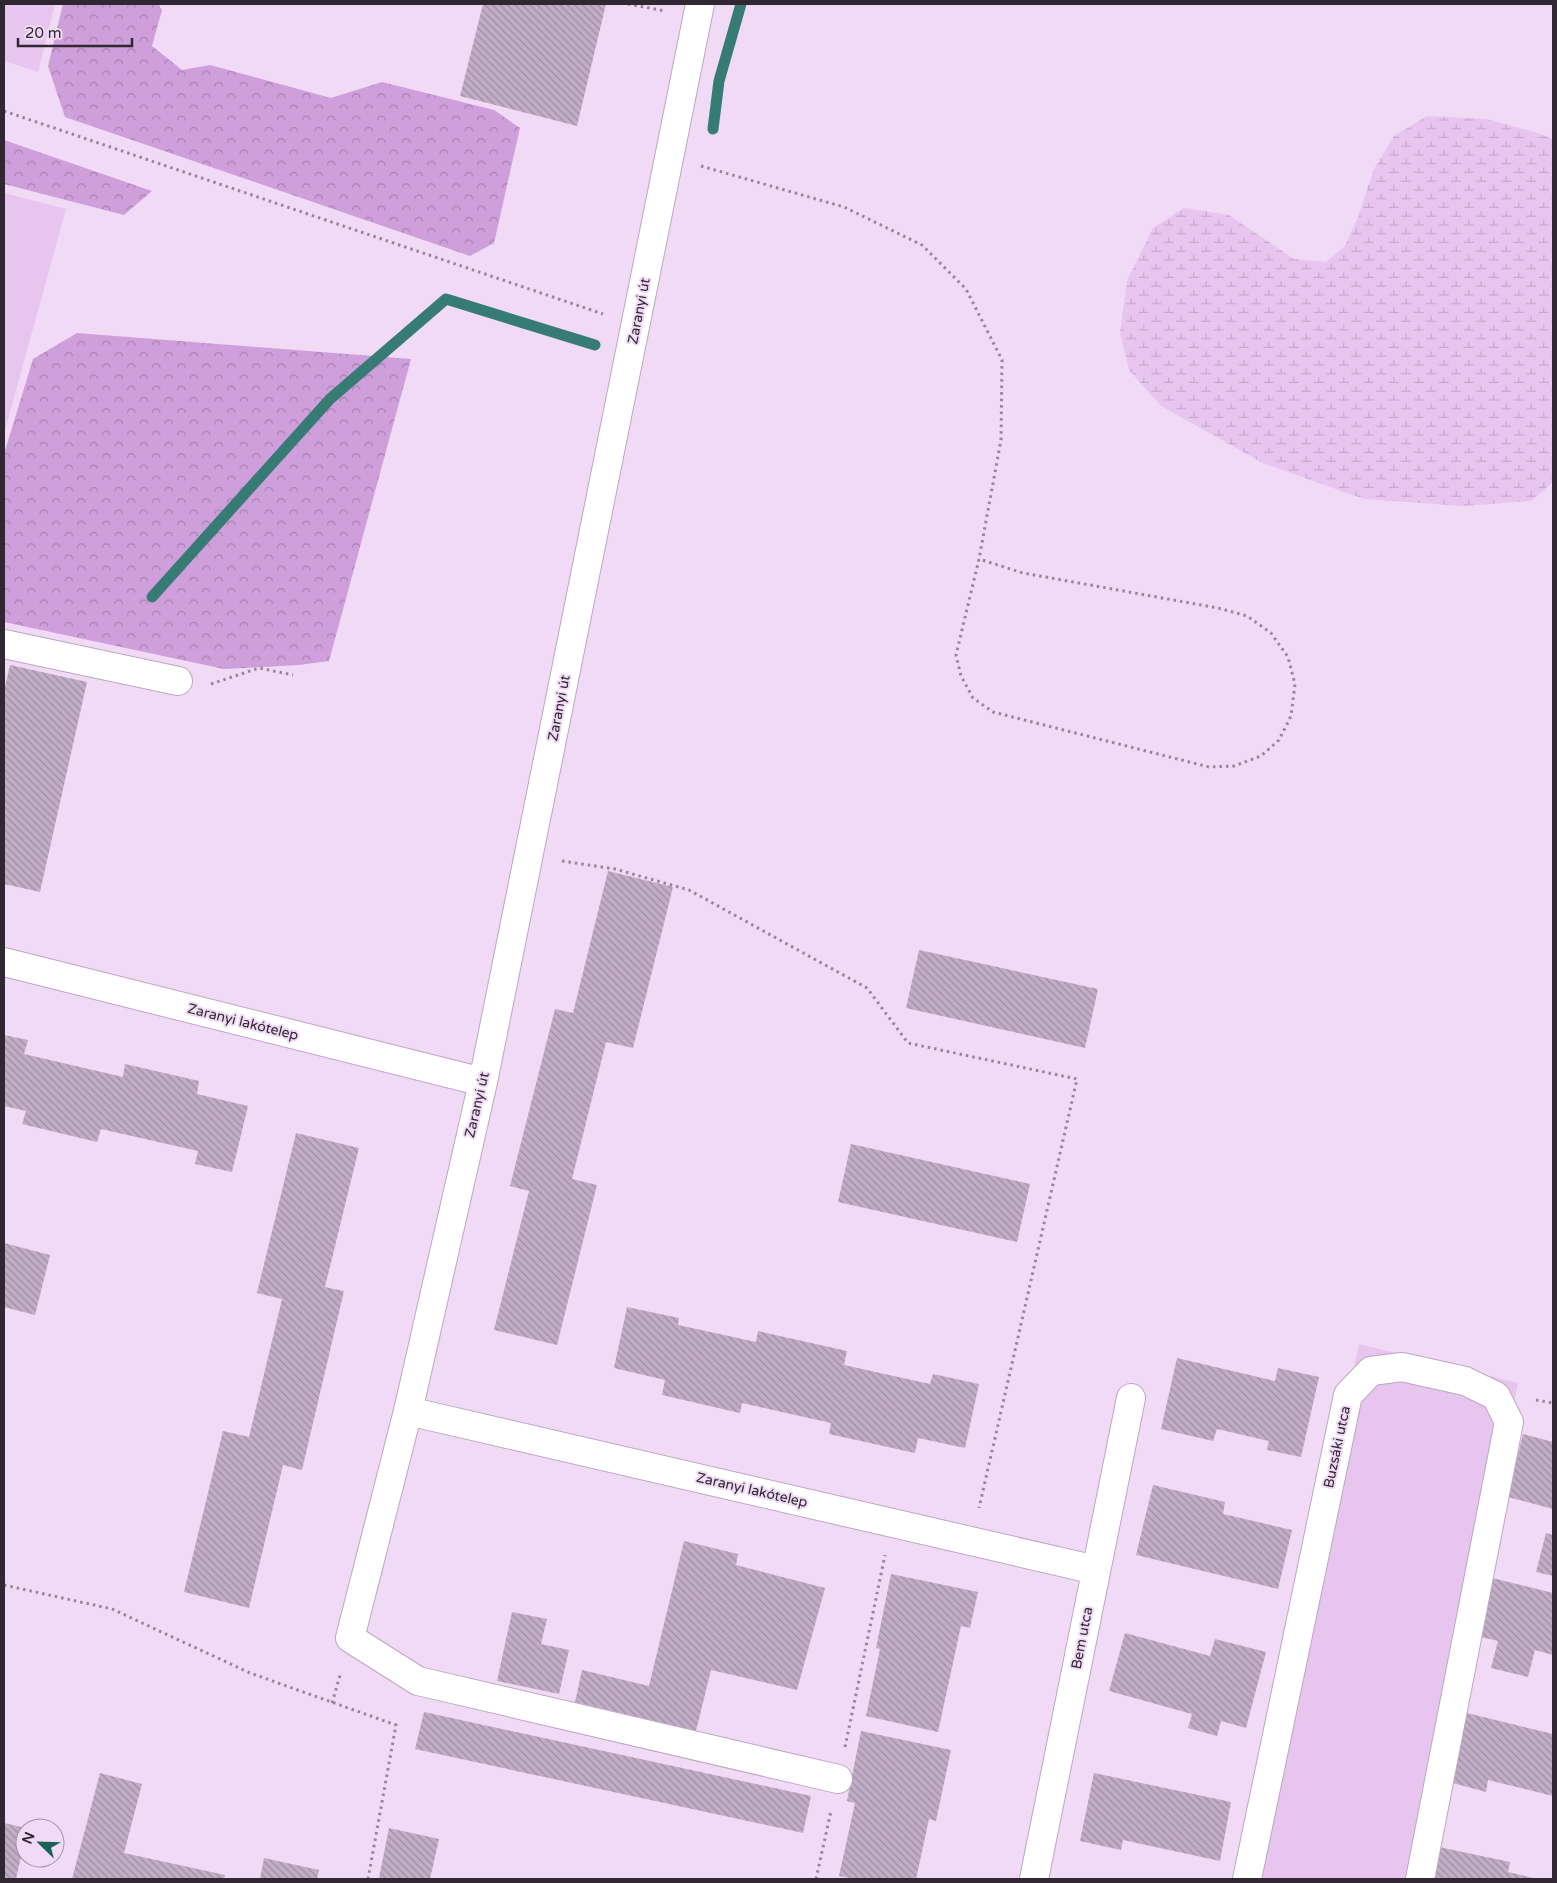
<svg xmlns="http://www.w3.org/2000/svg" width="1557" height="1883" viewBox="0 0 1557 1883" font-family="'Varela Round',sans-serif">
<defs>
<pattern id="forest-crowns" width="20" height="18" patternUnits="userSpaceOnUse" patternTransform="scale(1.25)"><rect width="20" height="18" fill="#ce9fda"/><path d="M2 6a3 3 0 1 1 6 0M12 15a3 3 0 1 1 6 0" fill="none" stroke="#a882b1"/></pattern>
<pattern id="wetland-marsh" width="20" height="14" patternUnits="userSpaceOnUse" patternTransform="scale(1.25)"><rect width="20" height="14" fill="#e7c5ef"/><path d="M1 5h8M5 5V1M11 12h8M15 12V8" fill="none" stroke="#c6a9cd"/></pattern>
<pattern id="building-back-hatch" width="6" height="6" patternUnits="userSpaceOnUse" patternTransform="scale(1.25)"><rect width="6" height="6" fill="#c2adc7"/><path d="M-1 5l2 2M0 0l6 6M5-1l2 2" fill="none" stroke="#9e8da2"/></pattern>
</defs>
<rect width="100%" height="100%" fill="#f0daf5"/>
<path fill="#e7c5ef" d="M4,4H55L38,72L4,61Z
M4,193L66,209L4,434Z
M1359,1344L1518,1383L1420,1879H1247Z"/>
<path fill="url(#forest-crowns)" d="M63,4H158L162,10L152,46L182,70L210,65L331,98L382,82L494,110L520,128L494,243L470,256L65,117L48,66Z
M4,140L152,191L124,215L4,184Z
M77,333L411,359L329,661L299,665L224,669L4,622V454L33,359Z"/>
<path fill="url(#wetland-marsh)" d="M1427,116L1486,119L1538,133L1553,139V482L1531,501L1463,506L1364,499L1263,463L1161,406L1129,370L1120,333L1127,281L1153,228L1184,208L1229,215L1294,259L1326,262L1345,246L1358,217L1374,169L1394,136Z"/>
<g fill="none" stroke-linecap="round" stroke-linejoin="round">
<path stroke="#367b74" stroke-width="11" d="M713,129L719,81L741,4
M152,597L330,399L446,299L595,345"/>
</g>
<path fill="url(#building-back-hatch)" d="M483,4H606L577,126L460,96Z
M10,665L87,682L40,892L4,884V691Z
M608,871L673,887L633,1048L606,1042L572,1179L597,1185L557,1345L494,1330L529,1191L510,1186L555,1009L573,1013Z
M919,950L1098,989L1085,1048L906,1008Z
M4,1035L28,1040L24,1054L123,1077L125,1064L199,1081L197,1094L248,1106L232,1172L195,1164L198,1151L101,1129L97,1142L22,1124L26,1111L4,1106Z
M296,1133L359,1148L325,1287L344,1291L302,1470L283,1465L249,1608L184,1592L223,1431L249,1437L282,1299L257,1293Z
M851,1144L1030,1184L1017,1242L838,1202Z
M4,1243L50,1255L35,1315L4,1307Z
M627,1307L679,1318L678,1325L756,1342L758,1331L847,1351L844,1365L930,1384L933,1374L979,1384L965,1448L918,1438L915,1453L829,1434L831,1423L742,1403L740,1413L662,1395L665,1380L614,1368Z
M1177,1358L1275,1381L1278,1368L1319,1377L1301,1457L1267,1450L1269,1441L1217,1429L1213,1441L1161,1429Z
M1523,1434L1553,1442V1509L1508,1497Z
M1153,1485L1225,1502L1223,1514L1292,1530L1278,1589L1136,1555Z
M1546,1533L1553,1535V1576L1536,1572Z
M684,1541L738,1554L736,1565L825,1588L797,1690L711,1670L696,1731L575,1702L582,1670L649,1686Z
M891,1574L978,1592L970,1628L961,1626L938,1732L866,1716L880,1649L876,1648Z
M1492,1578L1553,1593V1655L1535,1650L1528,1677L1491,1668L1498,1641L1477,1636Z
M512,1612L547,1619L541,1644L569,1650L559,1694L497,1681Z
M1125,1633L1210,1656L1215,1639L1266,1652L1246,1728L1221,1721L1217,1736L1188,1728L1192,1714L1109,1691Z
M424,1712L811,1796L803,1833L415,1749Z
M1467,1713L1553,1734V1796L1488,1780L1486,1792L1449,1782Z
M861,1731L951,1750L936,1821L929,1819L916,1879H855L839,1876L855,1803L847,1801Z
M100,1773L142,1784L124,1853L225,1875L224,1879H72Z
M1094,1773L1231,1802L1220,1861L1123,1840L1121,1850L1080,1841Z
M4,1823L25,1828V1840L16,1879H4Z
M389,1828L439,1839L430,1879L379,1878Z
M1439,1847L1510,1862L1508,1872L1537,1879H1432Z
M264,1858L319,1870L317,1879H260Z"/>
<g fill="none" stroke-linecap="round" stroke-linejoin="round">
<defs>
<path id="minor" d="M700,4L483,1082L408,1411L350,1638L418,1681L838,1779
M4,644L178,681
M4,962L483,1082
M408,1411L1096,1570
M1034,1879L1131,1398
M1247,1879L1348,1395L1371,1371L1402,1367L1465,1381L1496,1396L1509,1422L1420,1879"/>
</defs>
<use href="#minor" stroke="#bca7c1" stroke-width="30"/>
<path stroke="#96869a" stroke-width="3" stroke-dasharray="2.5 4" stroke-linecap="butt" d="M628,4L665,11
M4,111L603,314
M701,166L844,207L922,245L966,289L1002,360L1001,440L979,559L956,655L961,676L973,698L993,712L1209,767L1234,766L1261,756L1279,740L1291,716L1295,684L1288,657L1271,633L1247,616L1218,608L1023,573L979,559
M211,684L259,668L293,675
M562,861L615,869L689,890L867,988L908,1043L1077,1079L979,1508
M1536,1400L1553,1403
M4,1585L112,1609L250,1673L396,1725L368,1879
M332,1703L341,1672
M845,1747L885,1555
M816,1879L831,1811"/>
<use href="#minor" stroke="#fff" stroke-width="28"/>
</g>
<g text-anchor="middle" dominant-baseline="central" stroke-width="4" stroke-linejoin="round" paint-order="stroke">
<g font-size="14" fill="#302732" stroke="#f0daf5">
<text transform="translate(639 311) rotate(-79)">Zaranyi út</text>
<text transform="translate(559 708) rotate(-79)">Zaranyi út</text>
<text transform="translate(243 1022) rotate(14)">Zaranyi lakótelep</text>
<text transform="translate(477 1105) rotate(-77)">Zaranyi út</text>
<text transform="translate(1337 1447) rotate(-78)">Buzsáki utca</text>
<text transform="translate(752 1490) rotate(13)">Zaranyi lakótelep</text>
<text transform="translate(1082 1638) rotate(-79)">Bem utca</text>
</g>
</g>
<rect width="1557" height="1883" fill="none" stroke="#302732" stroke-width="10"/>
<g transform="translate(40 1843) rotate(293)"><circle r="24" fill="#f0daf5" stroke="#a392a7"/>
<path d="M0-4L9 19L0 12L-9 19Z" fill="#196258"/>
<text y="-8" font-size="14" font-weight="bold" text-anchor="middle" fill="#302732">N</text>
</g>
<path d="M18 38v8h114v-8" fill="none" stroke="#302732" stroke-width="2.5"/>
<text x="25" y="38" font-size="15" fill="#302732" stroke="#f0daf5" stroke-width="4" paint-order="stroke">20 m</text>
</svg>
